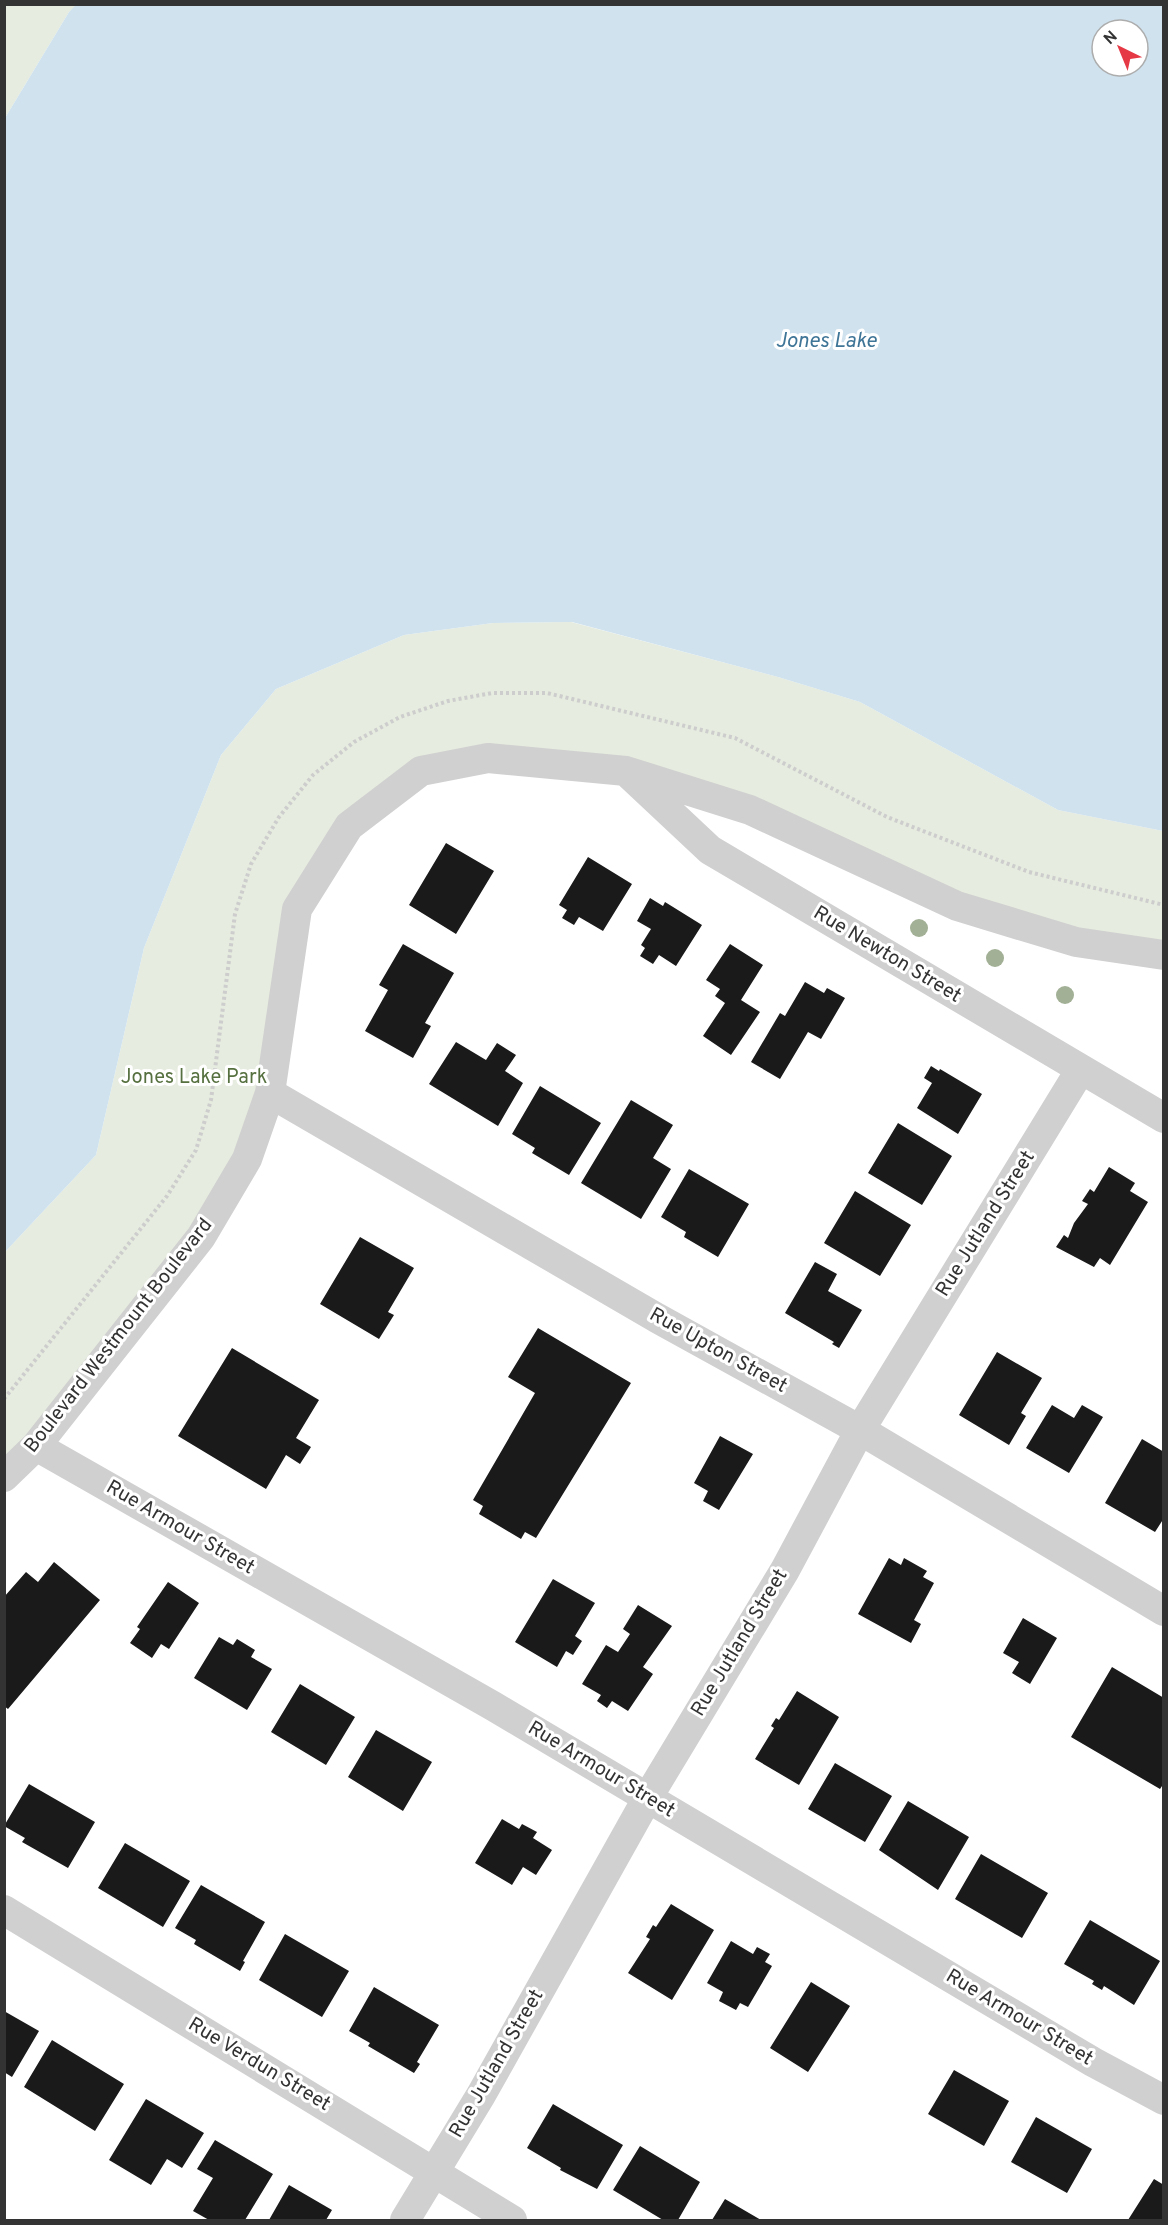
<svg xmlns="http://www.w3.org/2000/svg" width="1168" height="2225" viewBox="0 0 1168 2225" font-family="Overpass,sans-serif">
<rect width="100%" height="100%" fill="#fff"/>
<path fill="#e6ecdf" d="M5,5H77L69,12L5,118Z
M571,622L778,677L860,702L1058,810L1163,831V955L1076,942L626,771H421L349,826L297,909L247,1159L5,1477V1252L96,1155L144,948L221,755L276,689L404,635L493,623Z"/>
<path fill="#cfe2ee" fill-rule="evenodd" d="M77,4L1163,5V831L1058,810L860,702L778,677L572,622L493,623L404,635L276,689L221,755L144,948L96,1155L5,1252V118L69,12ZM1102,30H1138V66H1102Z"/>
<path fill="#1a1a1a" d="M446,843L494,871L456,934L409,905Z
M588,857L632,884L603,931L579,917L574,925L562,918L567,910L559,905Z
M650,898L663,906L665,902L702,925L676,966L659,955L653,964L640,956L645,948L641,945L651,929L637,921Z
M403,944L454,973L425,1023L431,1026L413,1058L365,1031L388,990L379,985Z
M730,944L763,965L741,1000L760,1012L731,1055L703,1036L725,1003L715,996L720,989L706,980Z
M805,982L824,993L827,988L845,998L821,1039L808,1032L780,1079L751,1062L780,1013L785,1016Z
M456,1042L486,1060L497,1043L516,1055L505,1071L523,1083L498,1126L429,1084Z
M931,1066L939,1071L940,1069L982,1094L958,1134L917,1108L932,1083L924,1078Z
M540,1086L601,1123L569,1175L532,1153L535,1148L512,1134Z
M631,1100L673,1125L653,1158L671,1169L641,1219L581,1183Z
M898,1123L952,1156L922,1205L868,1173Z
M1109,1167L1135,1183L1130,1191L1148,1202L1110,1265L1100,1258L1094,1267L1056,1247L1064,1235L1068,1238L1074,1223L1088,1204L1082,1201L1090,1189L1094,1192Z
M689,1169L749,1204L718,1257L684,1237L686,1232L661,1217Z
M855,1191L911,1225L880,1276L824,1243Z
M360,1237L414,1268L388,1312L394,1315L379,1339L320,1304Z
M815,1262L837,1274L828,1291L862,1310L839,1348L832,1344L834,1342L785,1313Z
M538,1328L631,1383L536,1538L525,1532L521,1539L479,1514L483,1506L473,1500L535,1393L508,1377Z
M232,1348L319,1400L296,1438L311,1447L300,1464L286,1455L266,1489L178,1436Z
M997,1352L1042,1378L1021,1413L1026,1416L1009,1445L959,1415Z
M1052,1405L1074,1418L1082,1405L1103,1417L1069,1473L1026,1448Z
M720,1436L753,1454L719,1510L703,1501L708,1491L694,1483Z
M1142,1439L1164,1452V1518L1155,1532L1105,1503Z
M889,1558L901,1565L904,1558L927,1571L923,1577L934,1583L914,1620L921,1624L911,1643L858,1614Z
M54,1562L100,1600L8,1709L4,1706V1597L26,1572L38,1582Z
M553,1579L595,1603L575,1636L582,1641L573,1655L566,1651L557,1667L515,1642Z
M168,1582L199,1603L169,1649L161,1644L152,1658L130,1643L140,1629L137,1627Z
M638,1605L672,1626L643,1667L653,1674L628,1711L612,1701L607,1708L597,1701L601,1695L582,1684L606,1645L618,1652L630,1634L623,1629Z
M1023,1618L1057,1638L1030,1684L1012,1673L1019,1662L1003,1653Z
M219,1637L233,1645L237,1639L255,1650L251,1657L272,1669L247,1710L194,1678Z
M1112,1667L1164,1698V1783L1160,1789L1071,1737Z
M300,1684L355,1717L326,1765L271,1732Z
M797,1691L839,1717L799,1785L755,1759L774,1728L771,1726L776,1718L779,1720Z
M376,1730L432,1762L403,1811L348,1777Z
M835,1763L892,1796L865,1842L808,1809Z
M29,1784L95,1822L68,1868L22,1842L25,1838L4,1826Z
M908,1801L969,1837L938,1890L879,1850Z
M502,1819L519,1829L522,1824L537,1832L533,1838L552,1850L536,1875L523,1867L512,1885L475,1863Z
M125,1843L190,1881L163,1927L98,1888Z
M981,1854L1048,1893L1022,1938L955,1899Z
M201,1885L265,1922L243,1961L245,1962L240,1971L194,1944L196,1940L175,1928Z
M671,1904L714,1930L672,2000L628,1973L650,1939L646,1937L653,1925L656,1927Z
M1090,1920L1160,1961L1134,2005L1104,1986L1102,1990L1092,1984L1094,1981L1064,1964Z
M285,1934L349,1971L322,2017L259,1980Z
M731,1941L753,1954L757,1947L770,1954L765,1962L772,1966L748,2007L740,2003L736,2010L719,2001L723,1992L707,1983Z
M811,1982L850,2006L808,2072L770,2048Z
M374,1987L439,2025L417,2062L420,2064L414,2073L368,2046L370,2043L349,2031Z
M4,2011L39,2031L12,2077L4,2072Z
M52,2040L124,2084L95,2131L24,2087Z
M954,2070L1009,2101L984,2146L928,2114Z
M146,2099L204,2133L182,2168L167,2159L151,2185L109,2160Z
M553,2104L623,2145L597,2189L560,2170L561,2168L527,2148Z
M1036,2117L1092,2149L1067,2193L1011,2162Z
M215,2140L273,2174L245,2220H209L193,2211L213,2178L197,2169Z
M640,2146L700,2182L678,2220H663L613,2190Z
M1154,2179L1164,2185V2220H1128Z
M289,2185L332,2210L326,2220H269Z
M725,2199L761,2220H712Z"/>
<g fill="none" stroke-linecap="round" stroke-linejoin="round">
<path stroke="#cdcdcd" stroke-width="4" stroke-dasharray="3 3" stroke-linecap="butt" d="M4,1399L167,1196L196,1150L211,1100L235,914L251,864L279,817L313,775L354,742L400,717L448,701L492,693H547L735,738L887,817L1029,872L1164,905"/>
<path stroke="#d0d0d0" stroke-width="30" d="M630,775L710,850L1164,1118
M270,1093L657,1318L860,1430L1164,1611
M36,1446L493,1706L1093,2062L1164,2100
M4,1477L36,1446L201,1237L247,1159L270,1093L297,909L349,826L421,771L488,758L626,771L750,810L957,906L1076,942L1164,955
M4,1910L512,2220
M405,2220L481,2095L648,1797L785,1570L860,1430L1081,1069"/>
</g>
<g fill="#a2b095">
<circle cx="919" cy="928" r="9"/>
<circle cx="995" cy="958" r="9"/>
<circle cx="1065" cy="995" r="9"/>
</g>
<g text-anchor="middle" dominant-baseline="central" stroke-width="6" stroke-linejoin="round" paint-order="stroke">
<g font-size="20" fill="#333" stroke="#fff">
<text transform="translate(887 955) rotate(31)">Rue Newton Street</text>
<text transform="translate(986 1224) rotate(-58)">Rue Jutland Street</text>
<text transform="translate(119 1336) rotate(-52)">Boulevard Westmount Boulevard</text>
<text transform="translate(718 1351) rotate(29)">Rue Upton Street</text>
<text transform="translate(180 1528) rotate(30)">Rue Armour Street</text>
<text transform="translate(740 1643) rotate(-59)">Rue Jutland Street</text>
<text transform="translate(601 1770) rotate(31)">Rue Armour Street</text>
<text transform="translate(1019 2018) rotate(31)">Rue Armour Street</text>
<text transform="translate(497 2064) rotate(-60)">Rue Jutland Street</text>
<text transform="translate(259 2065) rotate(31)">Rue Verdun Street</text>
</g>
<g font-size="20" fill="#56703f" stroke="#fff">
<text x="194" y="1078">Jones Lake Park</text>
</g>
<g font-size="21" font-style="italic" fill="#3f7597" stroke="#fff">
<text x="826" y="341">Jones Lake</text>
</g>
</g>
<rect width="1168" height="2225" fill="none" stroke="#333333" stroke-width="12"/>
<g transform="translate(1120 48) rotate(317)"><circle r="28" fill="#ffffff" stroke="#adadad" stroke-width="1.5"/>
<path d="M0-4.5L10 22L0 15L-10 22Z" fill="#e63946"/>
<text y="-9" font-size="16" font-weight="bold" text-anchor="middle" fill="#333333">N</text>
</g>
</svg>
